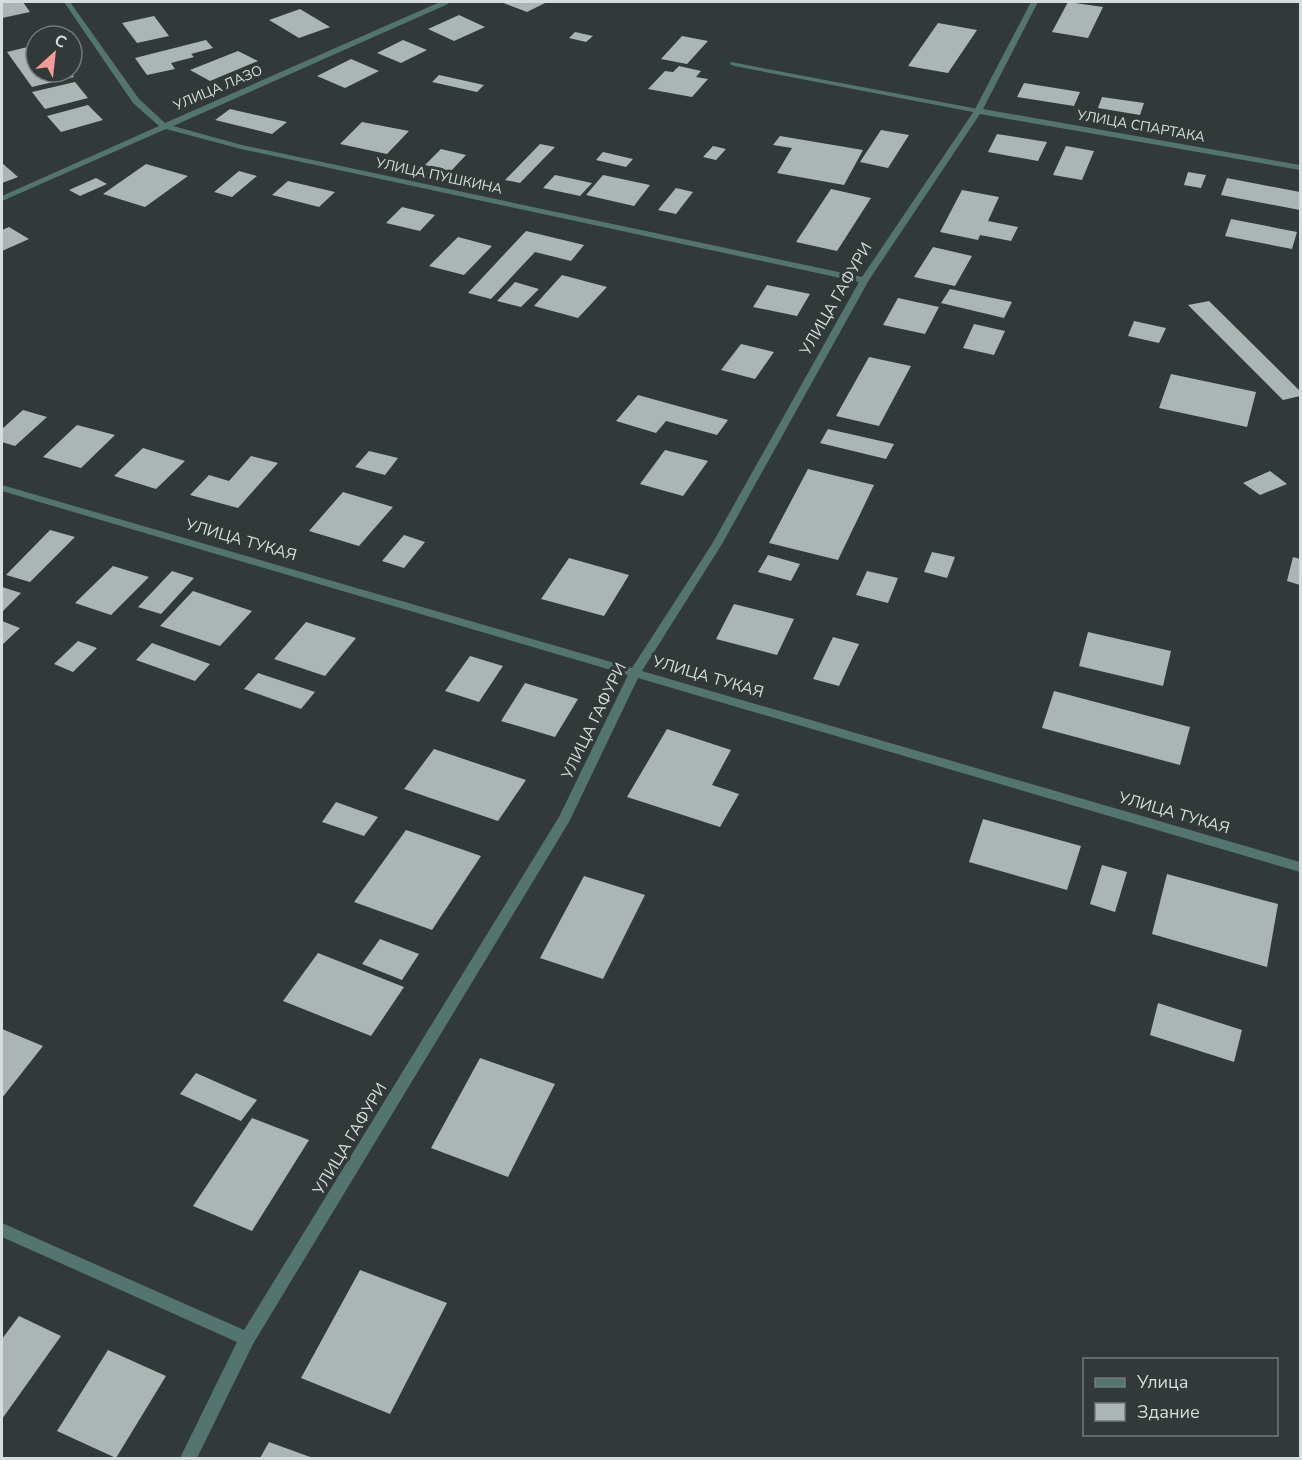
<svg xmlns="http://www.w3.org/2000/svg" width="1302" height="1460" viewBox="0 0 1302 1460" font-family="'Nunito Sans',sans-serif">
<rect width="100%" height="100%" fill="#313a38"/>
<path fill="#abb5b3" d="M2,2H23L30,12L2,18Z
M501,2H547L527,12Z
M1068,2L1103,7L1088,38L1052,32Z
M300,9L330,27L299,38L269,20Z
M459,15L485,27L454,41L428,29Z
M154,16L169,36L137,43L122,23Z
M938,23L977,30L948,73L908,66Z
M575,32L593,36L586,42L569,38Z
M682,36L708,41L687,64L661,59Z
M206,40L213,48L191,54L194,57L171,63L175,69L147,75L135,58Z
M403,40L427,50L401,63L377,53Z
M36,45V72H70L74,77L32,87L7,52Z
M238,51L258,61L210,81L190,70Z
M351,59L379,71L345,88L317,76Z
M679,66L701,71L696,77L708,79L692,97L648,89L665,71L673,72Z
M439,75L484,85L477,92L432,82Z
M75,82L88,98L45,109L32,92Z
M1024,83L1080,92L1074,106L1017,97Z
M1102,97L1144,103L1140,115L1098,108Z
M88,105L103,120L61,132L47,116Z
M230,109L287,122L272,134L215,120Z
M362,122L409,131L387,154L340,144Z
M881,130L909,135L888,168L860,162Z
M997,134L1047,142L1038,161L988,152Z
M780,136L863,150L844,185L777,173L792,148L773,145Z
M540,144L555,147L520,183L505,180Z
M713,146L726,149L716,160L703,157Z
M1066,146L1094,151L1082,180L1053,175Z
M441,149L466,155L451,171L425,165Z
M603,152L633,159L626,167L596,160Z
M2,163L18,177L2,183Z
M146,164L188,176L145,207L103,194Z
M239,171L257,176L232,197L214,192Z
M1188,172L1206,175L1201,188L1184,185Z
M555,175L592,183L580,196L543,188Z
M603,175L650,185L634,206L586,195Z
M96,178L107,184L80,196L69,190Z
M1227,178L1300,192V210L1221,195Z
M288,181L335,192L319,207L272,195Z
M676,188L693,192L676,214L658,210Z
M831,189L871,198L837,251L796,242Z
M962,190L999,197L988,221L1018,227L1011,241L980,235L978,240L940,232Z
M402,207L435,215L420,231L386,223Z
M1231,219L1297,232L1292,249L1225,236Z
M9,227L29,239L2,251V230Z
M526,231L584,245L571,261L535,252L491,299L468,293Z
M458,237L492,246L464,275L429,266Z
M933,247L972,256L955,286L914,277Z
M562,275L607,287L578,318L534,306Z
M515,282L539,289L521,307L497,301Z
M767,285L810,294L797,316L753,307Z
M950,289L1012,302L1004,318L941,303Z
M898,298L939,307L925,334L883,325Z
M1209,301L1300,391V396L1283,400L1188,305Z
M1134,321L1166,328L1159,343L1128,336Z
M974,324L1005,331L994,355L963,348Z
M741,344L774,352L755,379L721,370Z
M869,357L911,366L879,426L836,416Z
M1171,374L1256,392L1247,427L1159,408Z
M638,395L728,420L717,435L666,421L656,433L616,421Z
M23,410L47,417L15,446L2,442V429Z
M77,425L115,435L81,468L43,457Z
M828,429L894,444L886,459L820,443Z
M143,448L185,461L156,489L114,476Z
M665,450L708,461L683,496L640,484Z
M369,451L398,458L385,475L355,467Z
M251,456L278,463L238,508L190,495L209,475L229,481Z
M808,469L874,485L838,560L769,543Z
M1270,471L1287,484L1260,495L1243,483Z
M343,492L393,507L359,546L309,531Z
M50,530L75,537L30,582L6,575Z
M404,535L425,542L404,568L382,561Z
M932,552L955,557L947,578L924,572Z
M768,555L800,564L791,581L758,572Z
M1293,557L1300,559V585L1287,581Z
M569,558L629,575L604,616L541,599Z
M113,566L149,577L111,615L75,603Z
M172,571L194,578L161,614L138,607Z
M867,571L898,578L888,603L856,595Z
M2,587L21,593L2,612Z
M193,591L252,611L220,646L160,626Z
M734,604L794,619L777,655L716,639Z
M2,621L20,628L2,645Z
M306,622L356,638L325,676L274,659Z
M1088,632L1171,651L1163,686L1079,666Z
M833,637L859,644L839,686L813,679Z
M78,641L97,648L73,672L54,664Z
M152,643L210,664L195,681L136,660Z
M470,656L503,666L479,702L445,691Z
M258,673L315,692L301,709L244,689Z
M525,683L578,699L555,737L501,721Z
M1054,691L1190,727L1180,765L1042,728Z
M667,729L731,750L712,785L739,794L720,827L627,797Z
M434,749L526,780L498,821L404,789Z
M336,802L378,817L364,836L322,822Z
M983,819L1081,846L1067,890L969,862Z
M406,830L481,856L432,930L354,902Z
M1102,865L1127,872L1115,912L1090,904Z
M1167,874L1278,904L1267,967L1152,934Z
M584,876L645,895L603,979L540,958Z
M380,939L419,954L402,980L362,964Z
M318,953L404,987L371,1036L283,1001Z
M1158,1003L1242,1030L1234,1062L1150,1035Z
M2,1029L43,1046L2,1098Z
M480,1058L555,1084L508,1177L431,1148Z
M196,1073L257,1100L241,1121L180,1094Z
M252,1118L309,1140L252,1231L193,1206Z
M360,1270L447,1303L390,1414L301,1378Z
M19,1316L61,1336L2,1419V1339Z
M108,1350L166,1376L116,1458L57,1431Z
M269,1442L313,1458H260Z"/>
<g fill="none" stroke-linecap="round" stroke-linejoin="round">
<path fill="#54746f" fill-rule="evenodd" d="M731,62L978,109L982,111L978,113L734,66L730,64Z"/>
<path fill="#54746f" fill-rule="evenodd" d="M64,2H70L139,99L165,123L440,2H448V4L173,126L242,145L862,277L974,111L1031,2H1038L983,109L1300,165V170L980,114L869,280L722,544L642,671L1300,862V872L638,678L569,822L253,1344L197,1458H180L237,1342L2,1237V1223L244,1330L559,817L628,675L2,491V485L632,668L712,544L859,282L241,149L166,129L2,201V196L159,126L133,103Z"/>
</g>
<g text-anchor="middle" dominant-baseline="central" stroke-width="6" stroke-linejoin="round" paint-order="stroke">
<g font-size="14" fill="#d7dddc" stroke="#313a38">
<text transform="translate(218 88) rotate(-23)">УЛИЦА ЛАЗО</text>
<text transform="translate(1141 126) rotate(10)">УЛИЦА СПАРТАКА</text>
<text transform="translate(439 176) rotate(12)">УЛИЦА ПУШКИНА</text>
</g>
<g font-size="16" fill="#d7dddc" stroke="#313a38">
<text transform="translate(836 299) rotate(-60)">УЛИЦА ГАФУРИ</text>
<text transform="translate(241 540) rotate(16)">УЛИЦА ТУКАЯ</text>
<text transform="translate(708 677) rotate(16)">УЛИЦА ТУКАЯ</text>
<text transform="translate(594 721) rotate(-64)">УЛИЦА ГАФУРИ</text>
<text transform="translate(1174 813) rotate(16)">УЛИЦА ТУКАЯ</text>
<text transform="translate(350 1139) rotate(-59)">УЛИЦА ГАФУРИ</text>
</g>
</g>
<rect width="1302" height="1460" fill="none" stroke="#d7dddc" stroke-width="6"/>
<rect x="1083" y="1358" width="195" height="78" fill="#313a38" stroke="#737b7a" stroke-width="1.5"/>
<rect x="1095" y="1378" width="30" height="9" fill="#54746f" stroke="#737b7a" stroke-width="1.5"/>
<text x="1137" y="1388" font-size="18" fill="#d7dddc">Улица</text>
<rect x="1095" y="1403" width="30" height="18" fill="#abb5b3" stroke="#737b7a" stroke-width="1.5"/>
<text x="1137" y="1418" font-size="18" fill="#d7dddc">Здание</text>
<g transform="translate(54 54) rotate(27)"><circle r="28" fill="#313a38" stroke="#737b7a" stroke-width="1.5"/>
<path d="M0-4.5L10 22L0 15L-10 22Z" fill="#f59b99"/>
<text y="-9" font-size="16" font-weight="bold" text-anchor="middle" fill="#d7dddc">С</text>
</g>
</svg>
